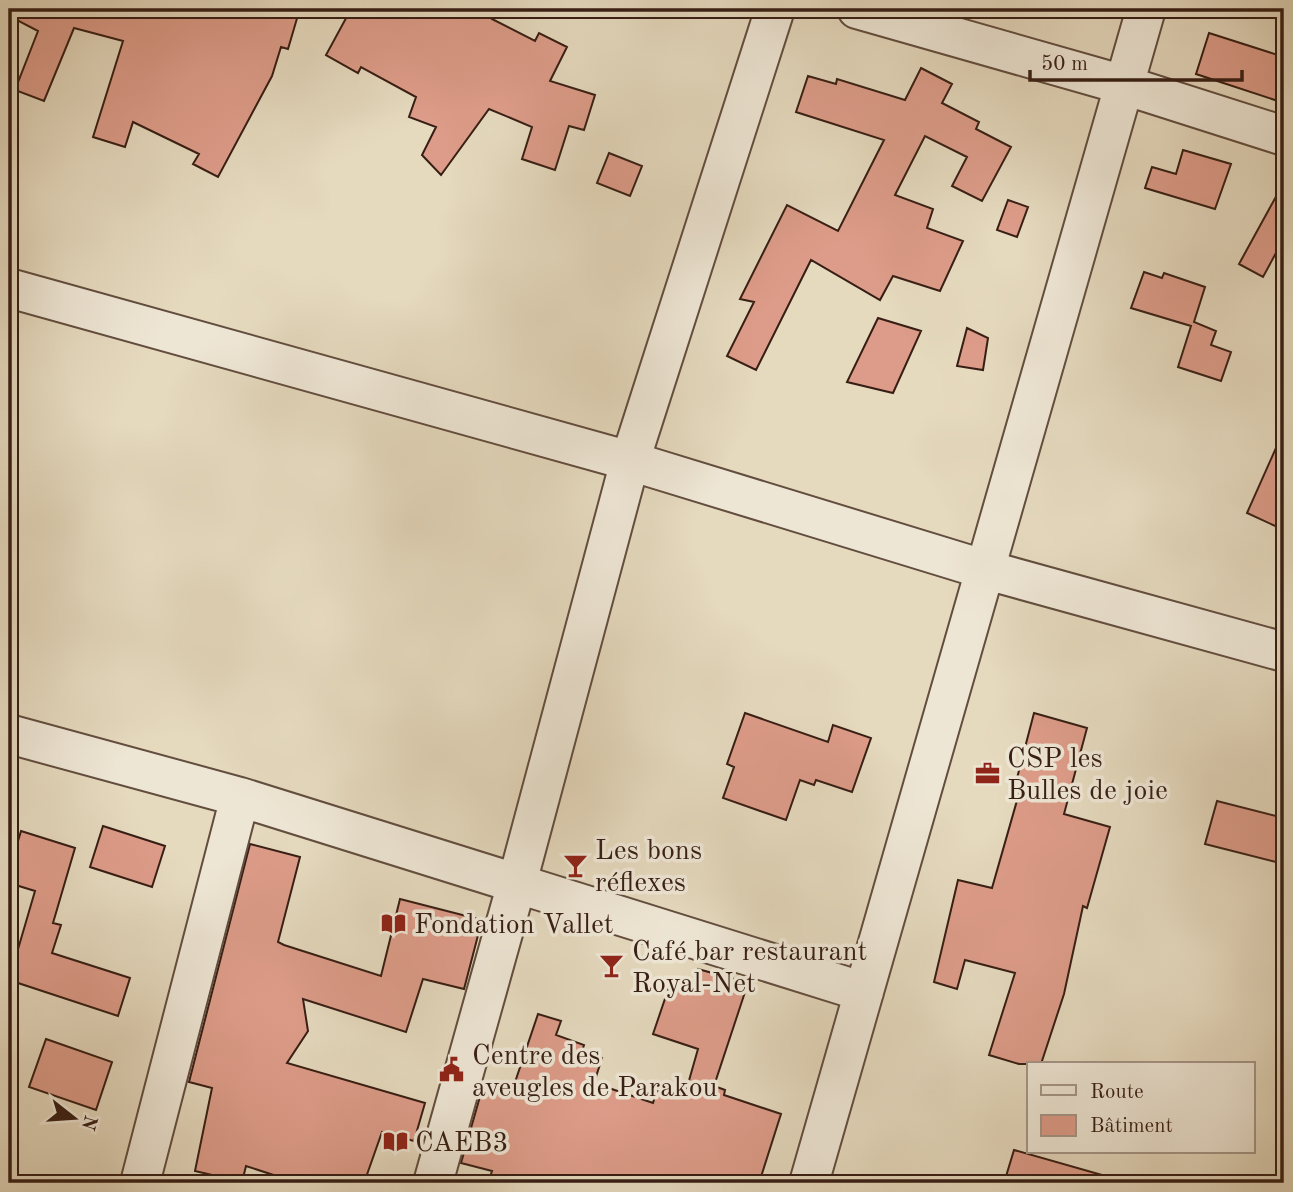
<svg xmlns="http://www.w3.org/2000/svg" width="1293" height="1192" font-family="'Old Standard TT',serif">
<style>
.building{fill:#dd9c89;stroke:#371e14;stroke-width:2}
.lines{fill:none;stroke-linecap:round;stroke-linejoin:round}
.minor-casing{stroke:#624d3e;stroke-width:42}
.minor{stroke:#eee6d5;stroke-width:38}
.labels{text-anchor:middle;stroke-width:7;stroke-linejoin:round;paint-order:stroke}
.poi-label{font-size:28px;fill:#371e14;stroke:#eee6d5;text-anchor:start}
</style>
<rect width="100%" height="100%" fill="#e5d9be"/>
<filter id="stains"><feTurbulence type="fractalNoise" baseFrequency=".00286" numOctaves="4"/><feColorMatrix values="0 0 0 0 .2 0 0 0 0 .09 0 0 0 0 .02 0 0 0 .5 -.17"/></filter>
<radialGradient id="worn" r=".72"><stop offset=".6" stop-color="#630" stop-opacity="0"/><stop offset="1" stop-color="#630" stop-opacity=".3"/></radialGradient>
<!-- building -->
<path class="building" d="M 9,9 L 278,9 L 298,15 L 288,49 L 281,47 L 272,76 L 218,177 L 193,164 L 199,154 L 133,122 L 125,147 L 93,137 L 123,41 L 74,28 L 44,101 L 15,90 L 38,31 L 9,16 Z
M 351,9 L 497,9 L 492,19 L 535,41 L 539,33 L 567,47 L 550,81 L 595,95 L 584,130 L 569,126 L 555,170 L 522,159 L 532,127 L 489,109 L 441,175 L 422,155 L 436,127 L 409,117 L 416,97 L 361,67 L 358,73 L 326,55 Z
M 1209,33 L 1284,57 L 1284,103 L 1196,74 Z
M 921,68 L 952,84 L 942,103 L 979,122 L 976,129 L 1011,147 L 982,201 L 952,186 L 967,157 L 925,136 L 895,195 L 933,209 L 927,228 L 963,241 L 940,291 L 893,276 L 880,300 L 811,260 L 756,370 L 727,356 L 754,302 L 740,299 L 787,205 L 838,231 L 884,140 L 796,112 L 808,76 L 836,84 L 837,79 L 905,100 Z
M 1183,150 L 1231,164 L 1215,209 L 1145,188 L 1152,167 L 1176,174 Z
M 609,153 L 642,166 L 630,196 L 597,183 Z
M 1284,182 L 1284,238 L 1263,277 L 1239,264 Z
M 1008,200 L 1028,207 L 1017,237 L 997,230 Z
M 1144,272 L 1162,278 L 1164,273 L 1205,287 L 1194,322 L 1216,331 L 1211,345 L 1231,352 L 1221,381 L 1178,367 L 1191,326 L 1131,308 Z
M 878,318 L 921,331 L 893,393 L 847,382 Z
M 967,328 L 988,338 L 983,370 L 957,366 Z
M 1284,430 L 1284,530 L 1247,513 Z
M 745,713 L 828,742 L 833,725 L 871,738 L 852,792 L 816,780 L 814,785 L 800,780 L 786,820 L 723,798 L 734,767 L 727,764 Z
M 1034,713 L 1087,728 L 1064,814 L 1110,827 L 1087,908 L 1083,906 L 1064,994 L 1041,1064 L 1019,1064 L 989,1055 L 1015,973 L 965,960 L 957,989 L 934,982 L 958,880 L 992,888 L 1022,783 L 1016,782 Z
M 1217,801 L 1284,818 L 1284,864 L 1205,844 Z
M 103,826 L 165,846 L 152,887 L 90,867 Z
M 21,831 L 75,848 L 53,923 L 61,925 L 52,953 L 130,978 L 118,1016 L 9,980 L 35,891 L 9,883 L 9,871 Z
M 250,844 L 300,857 L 278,942 L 284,945 L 381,976 L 400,899 L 482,920 L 464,989 L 423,979 L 406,1032 L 303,999 L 308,1031 L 287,1063 L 425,1103 L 414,1141 L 382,1132 L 364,1183 L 298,1183 L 246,1166 L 242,1182 L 195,1171 L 212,1088 L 189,1082 Z
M 698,969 L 748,983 L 714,1086 L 725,1090 L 724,1095 L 781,1114 L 759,1183 L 488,1183 L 492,1171 L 461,1163 L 483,1086 L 511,1094 L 538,1014 L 561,1021 L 556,1035 L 584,1045 L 582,1051 L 602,1058 L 594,1083 L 653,1103 L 657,1090 L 684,1098 L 698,1049 L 653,1034 L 669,987 L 691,994 Z
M 46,1039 L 112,1062 L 96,1110 L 29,1087 Z
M 1014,1150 L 1109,1177 L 1108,1183 L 1004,1183 Z"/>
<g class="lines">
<defs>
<path id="minor" d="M 857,9 L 1124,85 L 1284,136
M 9,288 L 630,461 L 983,569 L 1284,652
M 9,734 L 240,797 L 864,992
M 140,1183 L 240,797
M 433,1183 L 517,883 L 630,461 L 775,9
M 809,1183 L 1146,9"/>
</defs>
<!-- minor casing -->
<use href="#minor" class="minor-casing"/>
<!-- minor -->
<use href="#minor" class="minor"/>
</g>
<!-- icons -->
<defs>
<symbol id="office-bare" viewBox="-9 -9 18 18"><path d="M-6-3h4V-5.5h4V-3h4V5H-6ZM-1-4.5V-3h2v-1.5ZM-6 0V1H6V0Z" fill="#8f2418" stroke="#eee6d5" stroke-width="2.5" paint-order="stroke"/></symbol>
<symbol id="bar-bare" viewBox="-9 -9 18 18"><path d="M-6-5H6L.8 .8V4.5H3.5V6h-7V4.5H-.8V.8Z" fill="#8f2418" stroke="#eee6d5" stroke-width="2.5" paint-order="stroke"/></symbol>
<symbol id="library-bare" viewBox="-9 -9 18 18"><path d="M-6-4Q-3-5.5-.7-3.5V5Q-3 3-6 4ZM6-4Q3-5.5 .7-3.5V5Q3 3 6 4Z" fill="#8f2418" stroke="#eee6d5" stroke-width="2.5" paint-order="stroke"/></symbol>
<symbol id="civic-bare" viewBox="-9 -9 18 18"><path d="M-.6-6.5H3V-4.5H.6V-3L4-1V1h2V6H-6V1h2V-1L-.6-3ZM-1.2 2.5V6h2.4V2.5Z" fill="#8f2418" stroke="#eee6d5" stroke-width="2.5" paint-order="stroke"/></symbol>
</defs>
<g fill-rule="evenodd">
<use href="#office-bare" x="970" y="756" width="35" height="35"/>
<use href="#bar-bare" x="558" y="848" width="35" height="35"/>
<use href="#library-bare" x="376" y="906" width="35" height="35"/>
<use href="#bar-bare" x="594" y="948" width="35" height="35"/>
<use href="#civic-bare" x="434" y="1052" width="35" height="35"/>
<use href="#library-bare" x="378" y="1124" width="35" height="35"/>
</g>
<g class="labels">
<!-- poi labels -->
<g class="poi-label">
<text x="1007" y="767">CSP les<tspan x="1007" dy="32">Bulles de joie</tspan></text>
<text x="595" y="859">Les bons<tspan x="595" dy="32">réflexes</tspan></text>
<text x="414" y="933">Fondation Vallet</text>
<text x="632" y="960">Café bar restaurant<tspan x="632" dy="32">Royal-Net</tspan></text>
<text x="472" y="1064">Centre des<tspan x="472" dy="32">aveugles de Parakou</tspan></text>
<text x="415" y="1151">CAEB3</text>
</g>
</g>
<!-- margin -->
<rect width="1293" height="1192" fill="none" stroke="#e5d9be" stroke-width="35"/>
<rect x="10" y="10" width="1272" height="1171" fill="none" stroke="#371e14" stroke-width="3.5"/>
<rect x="18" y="18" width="1258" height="1157" fill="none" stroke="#371e14" stroke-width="2"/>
<!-- legend -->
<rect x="1027" y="1062" width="228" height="91" fill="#eee6d5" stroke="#a59688" stroke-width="2"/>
<rect x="1041" y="1085" width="35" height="10" fill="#eee6d5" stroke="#a59688" stroke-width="2"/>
<text x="1090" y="1098" font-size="21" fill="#371e14">Route</text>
<rect x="1041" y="1115" width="35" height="21" fill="#dd9c89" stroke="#a59688" stroke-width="2"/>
<text x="1090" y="1132" font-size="21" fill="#371e14">Bâtiment</text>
<!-- north arrow -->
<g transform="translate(74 1118) rotate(107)" stroke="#eee6d5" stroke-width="5" paint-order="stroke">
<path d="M0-5L12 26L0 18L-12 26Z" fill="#371e14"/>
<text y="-10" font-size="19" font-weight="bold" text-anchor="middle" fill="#371e14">N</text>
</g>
<!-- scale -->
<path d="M1030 70v10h212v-10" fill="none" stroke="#371e14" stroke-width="3.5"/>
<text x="1041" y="70" font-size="21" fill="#371e14" stroke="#eee6d5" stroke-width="5" paint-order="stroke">50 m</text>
<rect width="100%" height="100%" filter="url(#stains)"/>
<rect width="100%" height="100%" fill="url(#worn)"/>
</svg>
